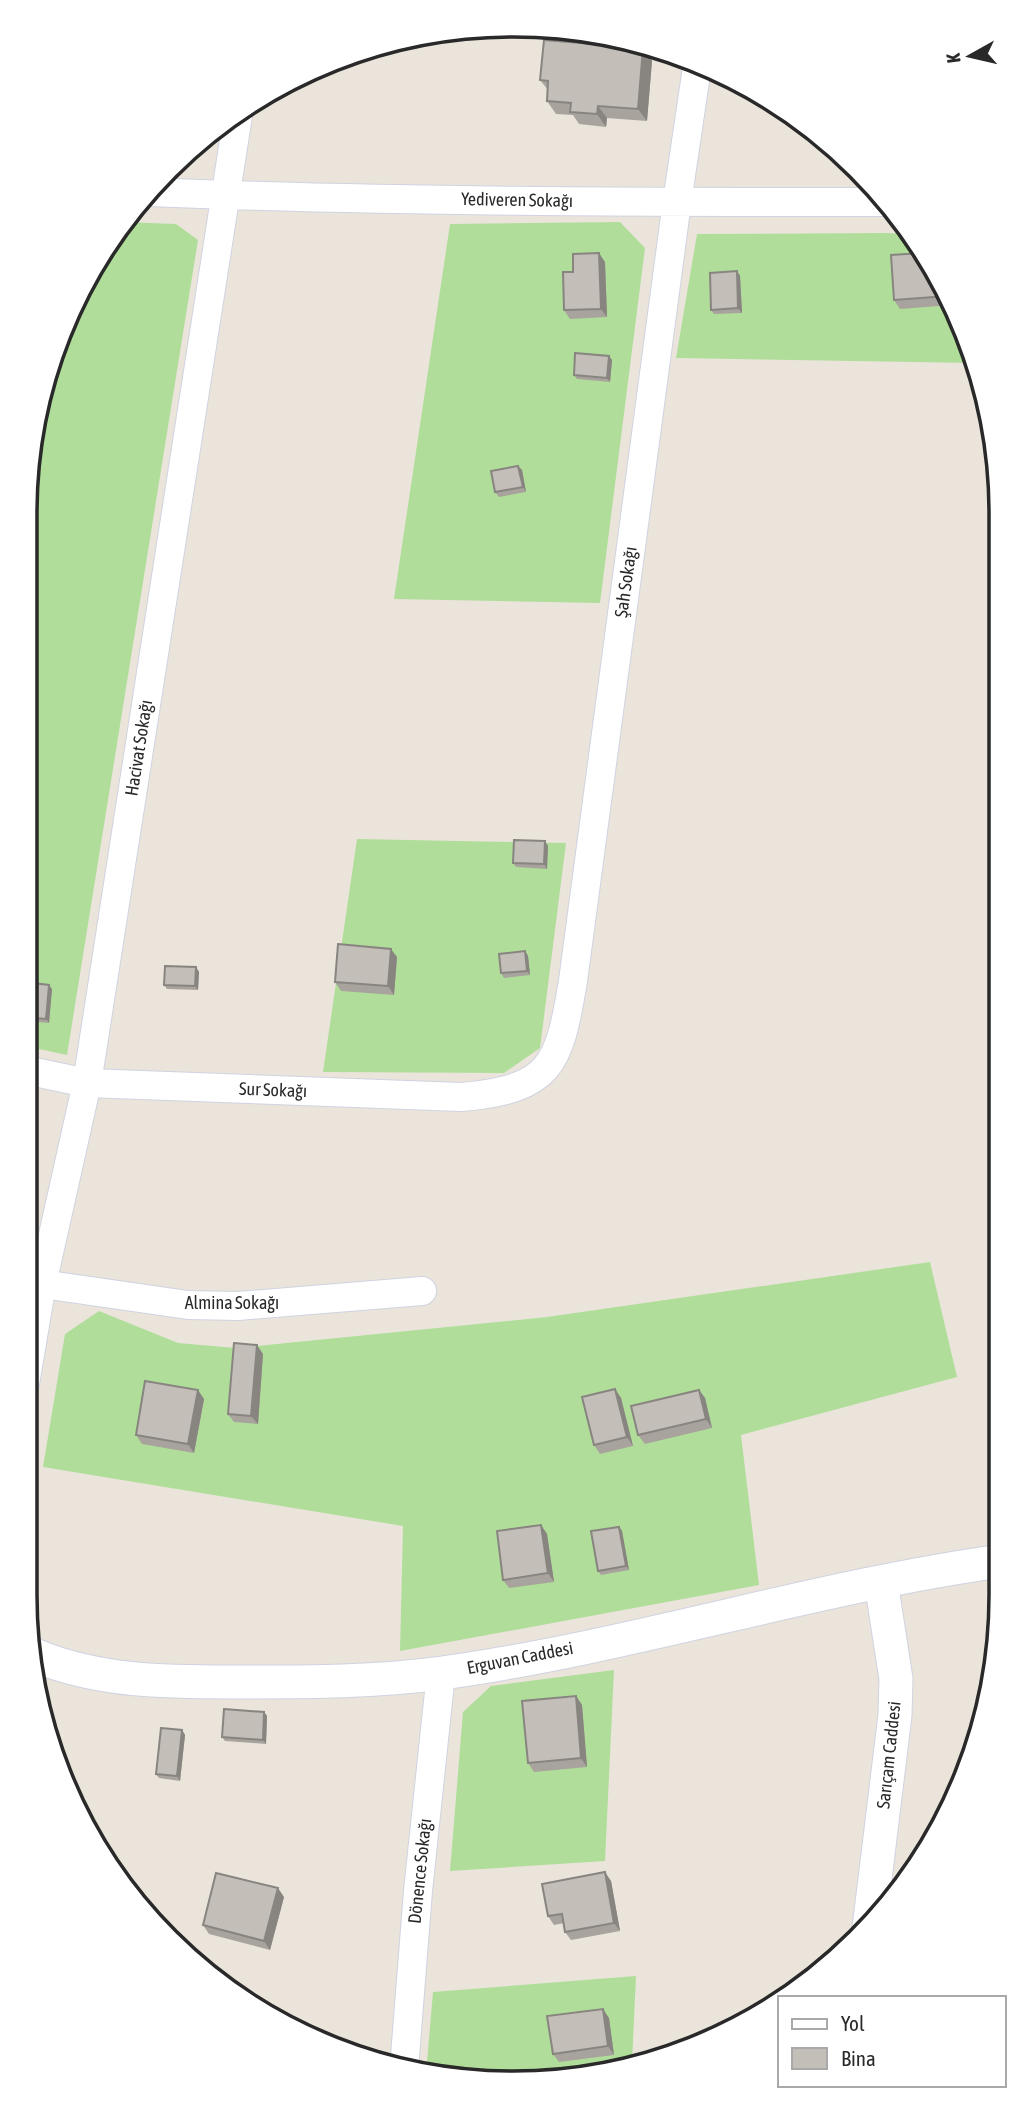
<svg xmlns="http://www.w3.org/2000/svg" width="1026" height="2108" font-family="'Asap Condensed',sans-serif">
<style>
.garden{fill:#b0de9a}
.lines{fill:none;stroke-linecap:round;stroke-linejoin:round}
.minor-casing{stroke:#d0d3e1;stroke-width:30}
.tertiary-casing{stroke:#d0d3e1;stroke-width:35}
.minor{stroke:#fff;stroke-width:28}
.tertiary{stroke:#fff;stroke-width:33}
.wall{fill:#a8a39d}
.shaded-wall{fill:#888580}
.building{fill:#c3beb7;stroke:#888580;stroke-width:2}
.labels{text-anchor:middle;stroke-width:5;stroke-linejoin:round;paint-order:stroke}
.street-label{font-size:18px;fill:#292929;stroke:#fff}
.rim{fill:none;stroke:#292929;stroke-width:3.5}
</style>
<rect width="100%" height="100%" fill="#eae4db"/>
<!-- garden -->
<path class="garden" d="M 123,222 L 176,224 L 198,240 L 67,1055 L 25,1046 L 25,513 L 34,417 L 62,326 L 107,241 Z
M 620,222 L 645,248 L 600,603 L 394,599 L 450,224 Z
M 887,233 L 911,234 L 964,326 L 974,363 L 676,358 L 697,234 Z
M 357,839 L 566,843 L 540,1048 L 504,1073 L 323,1072 Z
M 930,1262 L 957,1377 L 741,1435 L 759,1585 L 400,1651 L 403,1526 L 43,1467 L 65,1334 L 99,1311 L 178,1343 L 236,1348 L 547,1317 Z
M 614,1670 L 605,1861 L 450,1871 L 463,1712 L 491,1686 Z
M 636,1976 L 632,2063 L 577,2079 L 426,2074 L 433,1992 Z"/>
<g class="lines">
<defs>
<path id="minor" d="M 148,192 C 393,202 641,202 887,202
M 25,1070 L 87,1083 L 461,1097 C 552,1089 559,1065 573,981 L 677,202 L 698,61
M 42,1284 L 188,1305 L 238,1306 L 422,1291
M 25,1384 L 42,1284 L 87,1083 L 239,109
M 404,2069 L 418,1891 L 441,1673"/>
<path id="tertiary" d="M 34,1655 C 101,1683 171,1682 242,1682 C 309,1682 376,1682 442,1673 C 631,1647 813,1587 1001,1561
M 869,1928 L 895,1715 L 896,1679 L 881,1582"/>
</defs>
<!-- minor casing -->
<use href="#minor" class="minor-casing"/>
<!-- tertiary casing -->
<use href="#tertiary" class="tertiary-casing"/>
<!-- minor -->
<use href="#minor" class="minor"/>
<!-- tertiary -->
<use href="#tertiary" class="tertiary"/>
</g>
<!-- wall -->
<path class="wall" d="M 643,48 L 652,61 L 647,121 L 607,118 L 606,127 L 579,124 L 573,115 L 556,114 L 547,101 L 548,90 L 540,80 Z
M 922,253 L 952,305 L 900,309 L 894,300 Z
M 605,262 L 607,317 L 570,319 L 564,310 L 573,272 Z
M 737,271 L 740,276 L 742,313 L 714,314 L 711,310 Z
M 609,356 L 612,360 L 610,382 L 577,379 L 574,375 Z
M 518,466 L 522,470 L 526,492 L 499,497 L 495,492 Z
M 548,846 L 547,869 L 516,867 L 513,863 Z
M 525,951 L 528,956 L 530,975 L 504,978 L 501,973 Z
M 397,957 L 394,995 L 341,991 L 335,982 Z
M 196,967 L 199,972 L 198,990 L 167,989 L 164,985 Z
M 24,982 L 52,989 L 49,1023 L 24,1021 Z
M 263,1354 L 258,1424 L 234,1422 L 228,1414 Z
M 615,1389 L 621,1398 L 633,1446 L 600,1454 L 594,1445 Z
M 699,1390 L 705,1398 L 712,1428 L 645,1444 L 638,1435 Z
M 204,1399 L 194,1453 L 142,1444 L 136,1435 Z
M 541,1525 L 547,1534 L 554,1582 L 509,1588 L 503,1580 Z
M 619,1527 L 622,1531 L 629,1570 L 601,1575 L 598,1571 Z
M 576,1696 L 582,1705 L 587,1767 L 534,1772 L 528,1763 Z
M 264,1712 L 267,1716 L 266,1744 L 225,1741 L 222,1737 Z
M 182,1730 L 185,1735 L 180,1781 L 159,1778 L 156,1774 Z
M 611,1881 L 620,1931 L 571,1940 L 565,1932 L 564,1923 L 554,1925 L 548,1916 Z
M 284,1897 L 270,1950 L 209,1934 L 203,1925 Z
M 609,2018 L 614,2055 L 559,2062 L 553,2054 Z"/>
<!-- shaded-wall -->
<path class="shaded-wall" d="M 643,48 L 652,61 L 647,121 L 638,109 Z
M 598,106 L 607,118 L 606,127 L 597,114 Z
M 599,253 L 605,262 L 607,317 L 601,309 Z
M 737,271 L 740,276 L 742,313 L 738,308 Z
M 609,356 L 612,360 L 610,382 L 607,378 Z
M 518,466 L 522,470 L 526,492 L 523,487 Z
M 545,841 L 548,846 L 547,869 L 544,864 Z
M 391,949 L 397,957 L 394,995 L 388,986 Z
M 525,951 L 528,956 L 530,975 L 527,971 Z
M 196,967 L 199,972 L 198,990 L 195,986 Z
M 49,985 L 52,989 L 49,1023 L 46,1019 Z
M 257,1345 L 263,1354 L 258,1424 L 251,1416 Z
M 615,1389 L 621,1398 L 633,1446 L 627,1437 Z
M 198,1390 L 204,1399 L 194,1453 L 188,1444 Z
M 699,1390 L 705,1398 L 712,1428 L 706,1419 Z
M 541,1525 L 547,1534 L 554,1582 L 548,1573 Z
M 619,1527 L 622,1531 L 629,1570 L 626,1566 Z
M 576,1696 L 582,1705 L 587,1767 L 581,1758 Z
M 264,1712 L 267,1716 L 266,1744 L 263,1740 Z
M 182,1730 L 185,1735 L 180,1781 L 177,1776 Z
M 605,1872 L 611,1881 L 620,1931 L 614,1923 Z
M 278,1888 L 284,1897 L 270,1950 L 264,1941 Z
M 603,2009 L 609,2018 L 614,2055 L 608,2046 Z"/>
<!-- building -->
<path class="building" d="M 544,40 L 643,48 L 638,109 L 598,106 L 597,114 L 570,112 L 571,103 L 547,101 L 548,81 L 540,80 Z
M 599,253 L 601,309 L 564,310 L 563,272 L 573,272 L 573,254 Z
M 922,253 L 947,296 L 894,300 L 891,255 Z
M 737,271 L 738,308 L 711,310 L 710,273 Z
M 575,353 L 609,356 L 607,378 L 574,375 Z
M 518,466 L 523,487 L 495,492 L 491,471 Z
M 514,840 L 545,841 L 544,864 L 513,863 Z
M 338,944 L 391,949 L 388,986 L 335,982 Z
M 525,951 L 527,971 L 501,973 L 499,954 Z
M 165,966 L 196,967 L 195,986 L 164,985 Z
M 24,982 L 49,985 L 46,1019 L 24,1017 Z
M 234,1343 L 257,1345 L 251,1416 L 228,1414 Z
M 145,1381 L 198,1390 L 188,1444 L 136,1435 Z
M 615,1389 L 627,1437 L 594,1445 L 582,1397 Z
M 699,1390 L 706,1419 L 638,1435 L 631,1406 Z
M 541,1525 L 548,1573 L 503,1580 L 497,1531 Z
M 619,1527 L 626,1566 L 598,1571 L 591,1531 Z
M 576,1696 L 581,1758 L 528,1763 L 522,1701 Z
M 224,1709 L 264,1712 L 263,1740 L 222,1737 Z
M 161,1728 L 182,1730 L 177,1776 L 156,1774 Z
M 605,1872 L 614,1923 L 565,1932 L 562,1914 L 548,1916 L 542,1884 Z
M 216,1873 L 278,1888 L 264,1941 L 203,1925 Z
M 603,2009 L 608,2046 L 553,2054 L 547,2016 Z"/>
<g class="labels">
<!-- street labels -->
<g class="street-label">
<text transform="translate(517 200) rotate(1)" y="6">Yediveren Sokağı</text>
<text transform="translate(626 582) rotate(-82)" y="6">Şah Sokağı</text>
<text transform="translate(139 748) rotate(-81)" y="6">Hacivat Sokağı</text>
<text transform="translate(273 1090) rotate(2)" y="6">Sur Sokağı</text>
<text x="232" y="1309">Almina Sokağı</text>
<text transform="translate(520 1658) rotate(-11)" y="6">Erguvan Caddesi</text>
<text transform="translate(889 1755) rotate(-84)" y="6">Sarıçam Caddesi</text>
<text transform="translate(420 1871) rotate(-84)" y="6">Dönence Sokağı</text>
</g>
</g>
<!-- crop -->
<path d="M0 0H1026V2108H0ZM513 37H513A476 476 0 0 1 989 513V1595A476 476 0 0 1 513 2071H513A476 476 0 0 1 37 1595V513A476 476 0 0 1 513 37Z" fill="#fff" fill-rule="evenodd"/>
<path class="rim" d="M513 37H513A476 476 0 0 1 989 513V1595A476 476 0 0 1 513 2071H513A476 476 0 0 1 37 1595V513A476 476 0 0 1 513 37Z"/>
<!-- legend -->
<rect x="778" y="1996" width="228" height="91" fill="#ffffff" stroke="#a9a9a9" stroke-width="2"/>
<rect x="792" y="2019" width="35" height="10" fill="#ffffff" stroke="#a9a9a9" stroke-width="2"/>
<text x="841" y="2031" font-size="21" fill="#292929">Yol</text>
<rect x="792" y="2048" width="35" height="21" fill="#c3beb7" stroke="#a9a9a9" stroke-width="2"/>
<text x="841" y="2066" font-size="21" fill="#292929">Bina</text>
<!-- north arrow -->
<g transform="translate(970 56) rotate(262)" stroke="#ffffff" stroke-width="5" paint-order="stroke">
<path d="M0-5L12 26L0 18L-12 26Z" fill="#292929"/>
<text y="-10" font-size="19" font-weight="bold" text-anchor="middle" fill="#292929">K</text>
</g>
</svg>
